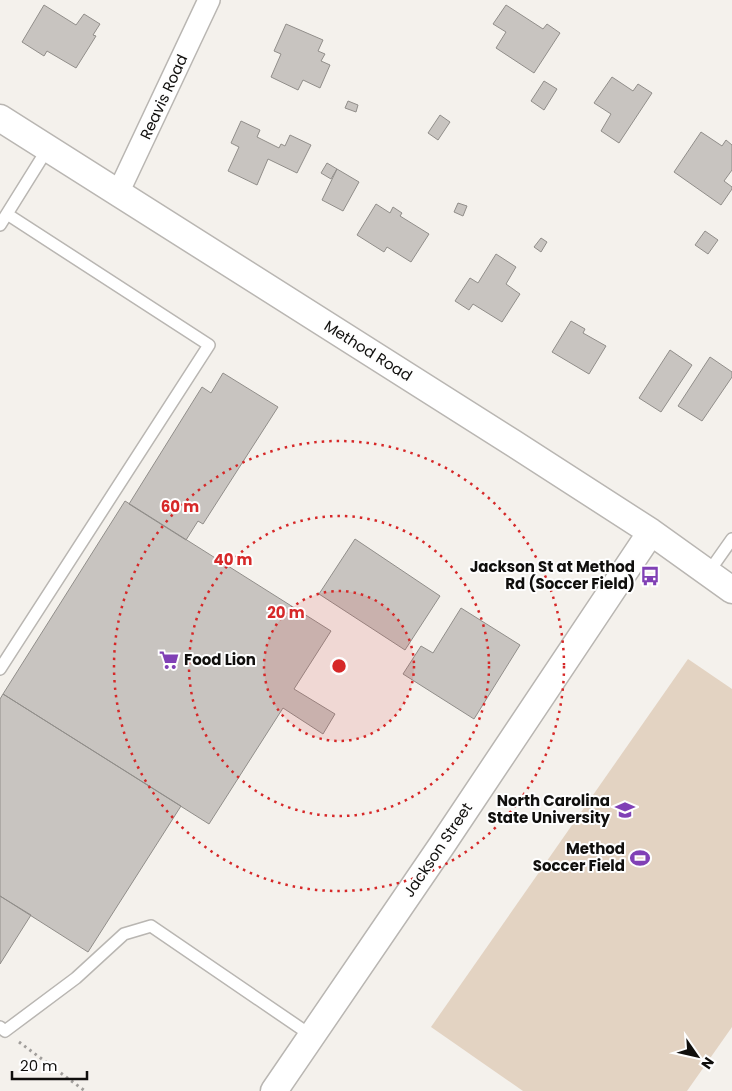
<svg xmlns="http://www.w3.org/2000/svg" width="732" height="1091" font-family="Poppins,sans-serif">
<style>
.green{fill:#e3d3c2}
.building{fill:#c8c4c0;stroke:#918e8a}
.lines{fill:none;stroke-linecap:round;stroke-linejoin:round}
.service-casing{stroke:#b9b6b2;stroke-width:14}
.minor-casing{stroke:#b9b6b2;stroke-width:24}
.tertiary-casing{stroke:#b9b6b2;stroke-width:29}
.path{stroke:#a19e9b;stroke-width:3;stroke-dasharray:2.5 4;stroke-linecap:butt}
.service{stroke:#fff;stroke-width:11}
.minor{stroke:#fff;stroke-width:21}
.tertiary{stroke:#fff;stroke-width:26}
.ring{fill:none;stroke:#d62828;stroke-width:2.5;stroke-dasharray:2.5 5}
.labels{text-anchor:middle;stroke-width:4;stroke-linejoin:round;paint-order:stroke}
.street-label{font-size:15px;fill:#100f0d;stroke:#fefefe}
.poi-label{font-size:15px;font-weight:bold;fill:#100f0d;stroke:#fefefe;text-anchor:end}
.centre{fill:#d62828;stroke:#fefefe;stroke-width:2.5}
.ring-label{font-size:15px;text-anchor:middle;font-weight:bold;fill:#d62828;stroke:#fefefe;stroke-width:4;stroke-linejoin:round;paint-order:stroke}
</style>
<rect width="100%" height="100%" fill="#f4f1ec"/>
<!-- green -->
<path class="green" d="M 688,659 L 732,689 L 732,1027 L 687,1091 L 523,1091 L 431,1027 Z"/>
<!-- building -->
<path class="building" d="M 44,5 L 76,25 L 84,14 L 100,24 L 93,35 L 96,36 L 76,68 L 47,51 L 44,56 L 22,42 Z
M 506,5 L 543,29 L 547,24 L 560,33 L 534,73 L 496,48 L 506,32 L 493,24 Z
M 286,24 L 323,40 L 318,51 L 325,54 L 321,61 L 330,65 L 320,88 L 303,80 L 298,90 L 271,77 L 281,54 L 274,51 Z
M 612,77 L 633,91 L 638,84 L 652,93 L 619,143 L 601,131 L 611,114 L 594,103 Z
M 544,81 L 557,89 L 544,110 L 531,101 Z
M 348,101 L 358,105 L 356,112 L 345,108 Z
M 440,115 L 450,122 L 438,140 L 428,133 Z
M 241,121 L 260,130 L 257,137 L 279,148 L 281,144 L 285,146 L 290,135 L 311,145 L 297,173 L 268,159 L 257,185 L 228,171 L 239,147 L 231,143 Z
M 701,132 L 722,146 L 726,140 L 732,145 L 732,170 L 724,181 L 732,187 L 732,189 L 721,205 L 674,172 Z
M 327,163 L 337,169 L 331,179 L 321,173 Z
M 337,169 L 359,182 L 343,211 L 322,200 Z
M 458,203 L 467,206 L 463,216 L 454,212 Z
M 376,204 L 390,213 L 393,207 L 402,213 L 400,216 L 429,234 L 411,262 L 387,247 L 384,252 L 357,235 Z
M 705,231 L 718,240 L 708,254 L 695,245 Z
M 541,238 L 547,242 L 541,252 L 534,247 Z
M 496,254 L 516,267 L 506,284 L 520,294 L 502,322 L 473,304 L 469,310 L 455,301 L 470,278 L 478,283 Z
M 571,321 L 585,329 L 583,333 L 606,346 L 589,374 L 552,352 Z
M 670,350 L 692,365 L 661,412 L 639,398 Z
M 710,357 L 732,372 L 732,377 L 702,421 L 678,406 Z
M 223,373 L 278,407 L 203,524 L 198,521 L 186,540 L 129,504 L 202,387 L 211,393 Z
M 125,501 L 331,631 L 294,689 L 335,714 L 323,734 L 283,708 L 209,824 L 3,694 Z
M 355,539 L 440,596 L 405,650 L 319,594 Z
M 461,608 L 520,645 L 474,719 L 403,674 L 421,646 L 433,653 Z
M 3,694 L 181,806 L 88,952 L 0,896 L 0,699 Z
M 0,896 L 31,915 L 0,964 Z"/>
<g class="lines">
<defs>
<path id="service" d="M 0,225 L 48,148
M 708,573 L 732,539
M 0,669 L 209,345 L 7,214
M 0,1027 L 5,1031 L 76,978 L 124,934 L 151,926 L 312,1036"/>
<path id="minor" d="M 118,193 L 209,0"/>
<path id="tertiary" d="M 0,118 L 513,443 L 651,532 L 732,590
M 274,1091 L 442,845 L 651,532"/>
</defs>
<!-- service casing -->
<use href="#service" class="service-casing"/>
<!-- minor casing -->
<use href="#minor" class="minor-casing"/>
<!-- tertiary casing -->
<use href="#tertiary" class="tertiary-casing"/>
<!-- path -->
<path class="path" d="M 19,1042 L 85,1091"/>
<!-- service -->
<use href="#service" class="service"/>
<!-- minor -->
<use href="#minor" class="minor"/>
<!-- tertiary -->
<use href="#tertiary" class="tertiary"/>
</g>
<!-- distance rings -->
<circle cx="339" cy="666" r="75" fill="#d62828" fill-opacity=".12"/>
<g class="ring">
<circle cx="339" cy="666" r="75"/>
<circle cx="339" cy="666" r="150"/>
<circle cx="339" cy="666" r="225"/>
</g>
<!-- icons -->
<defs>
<symbol id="bus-bare" viewBox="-9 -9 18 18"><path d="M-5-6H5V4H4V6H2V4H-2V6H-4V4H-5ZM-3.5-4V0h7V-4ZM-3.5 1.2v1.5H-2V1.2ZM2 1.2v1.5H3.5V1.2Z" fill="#8040b5" stroke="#fefefe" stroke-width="2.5" paint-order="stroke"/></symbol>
<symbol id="supermarket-bare" viewBox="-9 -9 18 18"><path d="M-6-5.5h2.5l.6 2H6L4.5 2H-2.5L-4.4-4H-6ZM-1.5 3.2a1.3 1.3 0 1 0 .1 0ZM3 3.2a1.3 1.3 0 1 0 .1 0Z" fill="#8040b5" stroke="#fefefe" stroke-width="2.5" paint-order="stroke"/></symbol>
<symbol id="university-bare" viewBox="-9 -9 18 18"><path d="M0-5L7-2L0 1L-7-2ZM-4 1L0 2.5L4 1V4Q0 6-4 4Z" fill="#8040b5" stroke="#fefefe" stroke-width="2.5" paint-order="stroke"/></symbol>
<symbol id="stadium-bare" viewBox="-9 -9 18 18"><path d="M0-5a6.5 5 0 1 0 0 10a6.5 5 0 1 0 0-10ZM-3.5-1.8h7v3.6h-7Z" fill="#8040b5" stroke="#fefefe" stroke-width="2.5" paint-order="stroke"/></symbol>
</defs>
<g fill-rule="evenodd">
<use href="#bus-bare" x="636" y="562" width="28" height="28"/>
<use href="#supermarket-bare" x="155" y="646" width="28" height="28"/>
<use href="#university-bare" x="611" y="796" width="28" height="28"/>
<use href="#stadium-bare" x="626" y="844" width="28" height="28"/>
</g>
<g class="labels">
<!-- street labels -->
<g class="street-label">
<text transform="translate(164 97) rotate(-65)" y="5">Reavis Road</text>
<text transform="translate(368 351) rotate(32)" y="5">Method Road</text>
<text transform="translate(438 850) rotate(-56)" y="5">Jackson Street</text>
</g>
<!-- poi labels -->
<g class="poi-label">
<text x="635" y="572">Jackson St at Method<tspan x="635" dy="17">Rd (Soccer Field)</tspan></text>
<text x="184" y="665" text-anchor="start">Food Lion</text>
<text x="610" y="806">North Carolina<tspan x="610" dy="17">State University</tspan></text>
<text x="625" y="854">Method<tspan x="625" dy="17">Soccer Field</tspan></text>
</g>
</g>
<circle cx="339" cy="666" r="8" class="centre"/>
<g class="ring-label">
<text x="180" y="512">60 m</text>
<text x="233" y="565">40 m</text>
<text x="286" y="618">20 m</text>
</g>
<!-- north arrow -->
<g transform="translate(697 1056) rotate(124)" stroke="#fefefe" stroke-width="4" paint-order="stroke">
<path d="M0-4L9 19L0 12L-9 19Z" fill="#100f0d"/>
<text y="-8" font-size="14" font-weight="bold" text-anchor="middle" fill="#100f0d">N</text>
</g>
<!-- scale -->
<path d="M12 1071v8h75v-8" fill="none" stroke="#100f0d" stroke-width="2.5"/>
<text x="20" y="1071" font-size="15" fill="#100f0d" stroke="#fefefe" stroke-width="4" paint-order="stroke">20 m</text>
</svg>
